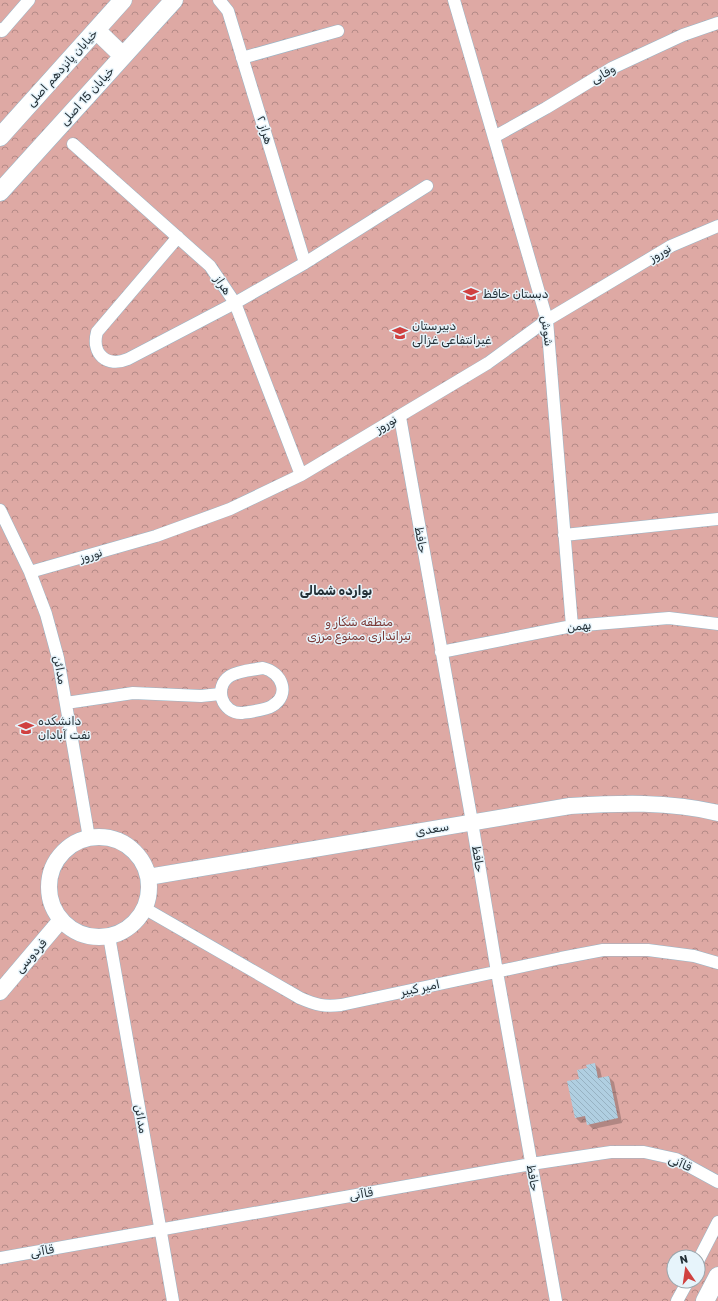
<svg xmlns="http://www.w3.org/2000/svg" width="718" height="1301" font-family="Rubik,Cairo,sans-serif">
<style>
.park{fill:url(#park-crowns);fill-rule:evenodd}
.shadow{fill:#0003}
.building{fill:url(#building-back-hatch)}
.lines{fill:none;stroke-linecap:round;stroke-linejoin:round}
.minor-casing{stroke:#97b5c7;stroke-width:13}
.tertiary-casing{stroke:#97b5c7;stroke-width:17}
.secondary-casing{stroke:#97b5c7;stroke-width:19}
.minor{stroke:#fff;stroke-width:12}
.tertiary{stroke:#fff;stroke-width:16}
.secondary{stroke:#fff;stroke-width:18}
.labels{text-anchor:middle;stroke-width:3;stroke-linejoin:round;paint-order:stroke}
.street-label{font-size:12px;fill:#243138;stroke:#e7f4fb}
.poi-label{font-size:12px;fill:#243138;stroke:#e7f4fb;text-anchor:start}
.park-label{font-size:12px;fill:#7a3835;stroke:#e7f4fb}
.neighbourhood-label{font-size:13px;font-weight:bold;fill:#243138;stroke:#e7f4fb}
</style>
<defs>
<pattern id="park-crowns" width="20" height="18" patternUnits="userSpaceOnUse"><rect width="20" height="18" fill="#dea9a4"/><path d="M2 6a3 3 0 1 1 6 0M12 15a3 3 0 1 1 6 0" fill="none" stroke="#b48a87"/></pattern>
<pattern id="building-back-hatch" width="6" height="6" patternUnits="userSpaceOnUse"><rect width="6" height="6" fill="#b0cfe1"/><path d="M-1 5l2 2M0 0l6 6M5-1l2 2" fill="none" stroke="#97b2c2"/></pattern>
</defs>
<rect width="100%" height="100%" fill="#caeafc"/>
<!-- park -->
<path class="park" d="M 0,0 L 718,0 L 718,1301 L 0,1301 ZM 674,1257 L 698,1257 L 698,1281 L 674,1281 Z"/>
<!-- shadow -->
<path class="shadow" d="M 595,1064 L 600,1069 L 602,1078 L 609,1077 L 614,1082 L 622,1123 L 593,1129 L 588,1124 L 587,1122 L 581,1123 L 576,1118 L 580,1079 L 588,1069 Z"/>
<!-- building -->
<path class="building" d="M 595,1063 L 598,1078 L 609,1076 L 618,1118 L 587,1125 L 585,1116 L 575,1118 L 567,1081 L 579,1079 L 577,1070 L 587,1068 L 586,1065 Z"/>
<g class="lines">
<defs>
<path id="minor" d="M 219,0 L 228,11 L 305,263
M 454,0 L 547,320 L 572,626
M 0,29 L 2,31 L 29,0
M 242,58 L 338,31
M 494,137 L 546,108 L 612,68 L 683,35 L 718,23
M 73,144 L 210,266 L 235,303 L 301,475
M 178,237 L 97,332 C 91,354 107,368 128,359 L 235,303 L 305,263 L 427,186
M 400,417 L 472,822 L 497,972 L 556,1301
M 0,510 L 30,572 L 46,614 L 58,658 L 89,838
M 564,535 L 718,519
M 30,572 L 156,536 L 230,509 L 301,475 L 488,363 L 547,320 L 671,246 L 718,226
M 441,652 L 572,626 L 669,618 L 718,624
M 263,668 C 282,672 291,695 272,706 C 266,710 249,712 242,713 C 222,714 213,687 230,676 C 238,671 252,670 263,668 Z
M 66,703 L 133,693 L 201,696 L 220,694
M 144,908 L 300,998 C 316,1005 324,1007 341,1005 L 561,958 L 603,950 L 648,950 L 694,956 L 718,963
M 109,936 L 173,1301
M 0,1258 L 531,1164 L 611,1152 L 644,1152 L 676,1159 L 718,1182
M 698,1261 L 718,1222
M 677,1301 L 688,1281"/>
<path id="tertiary" d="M49 887a50 50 0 1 1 100 0a50 50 0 1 1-100 0Z
M 148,877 L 570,806 C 619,803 669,801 718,813
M 0,992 L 61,920"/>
<path id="secondary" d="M 96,30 L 123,56
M 0,137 L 123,0
M 0,192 L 174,0
M 705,1301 L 718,1276"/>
</defs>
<!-- minor casing -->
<use href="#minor" class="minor-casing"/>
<!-- tertiary casing -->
<use href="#tertiary" class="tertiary-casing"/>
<!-- secondary casing -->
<use href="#secondary" class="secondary-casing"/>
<!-- minor -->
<use href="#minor" class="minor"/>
<!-- tertiary -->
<use href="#tertiary" class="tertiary"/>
<!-- secondary -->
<use href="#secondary" class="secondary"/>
</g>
<!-- icons -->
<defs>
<symbol id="school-bare" viewBox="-9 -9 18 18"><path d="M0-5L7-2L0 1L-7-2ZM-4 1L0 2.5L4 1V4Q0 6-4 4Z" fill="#d04140" stroke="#e7f4fb" stroke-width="2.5" paint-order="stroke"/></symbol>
<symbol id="university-bare" viewBox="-9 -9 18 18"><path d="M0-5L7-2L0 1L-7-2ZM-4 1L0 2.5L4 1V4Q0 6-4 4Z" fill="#d04140" stroke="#e7f4fb" stroke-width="2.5" paint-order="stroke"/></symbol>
</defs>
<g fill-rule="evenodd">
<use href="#school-bare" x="460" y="283" width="22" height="22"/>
<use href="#school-bare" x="389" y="322" width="22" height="22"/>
<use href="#university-bare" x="15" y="717" width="22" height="22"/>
</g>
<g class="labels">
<!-- street labels -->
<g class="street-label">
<text transform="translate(62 68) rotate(-48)" y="4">خیابان پانزدهم اصلی</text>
<text transform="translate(603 74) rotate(-30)" y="4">وفایی</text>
<text transform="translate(87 96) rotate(-48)" y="4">خیابان 15 اصلی</text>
<text transform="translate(265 130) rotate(73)" y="4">هراز ۲</text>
<text transform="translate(660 253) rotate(-30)" y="4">نوروز</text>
<text transform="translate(223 285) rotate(56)" y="4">هراز</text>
<text transform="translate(547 331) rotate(83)" y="4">شوش</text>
<text transform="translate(386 424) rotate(-31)" y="4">نوروز</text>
<text transform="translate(421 540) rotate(80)" y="4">حافظ</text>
<text transform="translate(91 555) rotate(-16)" y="4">نوروز</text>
<text transform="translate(579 626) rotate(-7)" y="4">بهمن</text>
<text transform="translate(60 670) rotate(79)" y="4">مدائن</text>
<text transform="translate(432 829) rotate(-10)" y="4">سعدی</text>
<text transform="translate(478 859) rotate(81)" y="4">حافظ</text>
<text transform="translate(31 956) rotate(-49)" y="4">فردوسی</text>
<text transform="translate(420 988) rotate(-12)" y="4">امیر کبیر</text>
<text transform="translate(141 1119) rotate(80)" y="4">مدائن</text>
<text transform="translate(680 1163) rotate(23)" y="4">قاآنی</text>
<text transform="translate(533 1178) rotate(80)" y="4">حافظ</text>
<text transform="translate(361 1194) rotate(-10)" y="4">قاآنی</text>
<text transform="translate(42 1251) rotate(-10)" y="4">قاآنی</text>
</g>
<!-- poi labels -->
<g class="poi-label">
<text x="483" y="298">دبستان حافظ</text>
<text x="412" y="330">دبیرستان<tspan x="412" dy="14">غیرانتفاعی غزالی</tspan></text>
<text x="38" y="725">دانشکده<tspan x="38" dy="14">نفت آبادان</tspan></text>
</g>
<!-- park labels -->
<g class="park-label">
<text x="359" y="626">منطقه شکار و<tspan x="359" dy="14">تیراندازی ممنوع مرزی</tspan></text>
</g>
<!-- neighbourhood labels -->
<g class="neighbourhood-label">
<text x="336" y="595">بوارده شمالی</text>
</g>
</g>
<!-- north arrow -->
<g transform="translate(686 1269) rotate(347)"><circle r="19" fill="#e7f4fb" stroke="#99a6ad"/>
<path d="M0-3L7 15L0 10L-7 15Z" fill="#d04140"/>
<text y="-6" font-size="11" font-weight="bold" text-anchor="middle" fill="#243138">N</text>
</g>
</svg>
